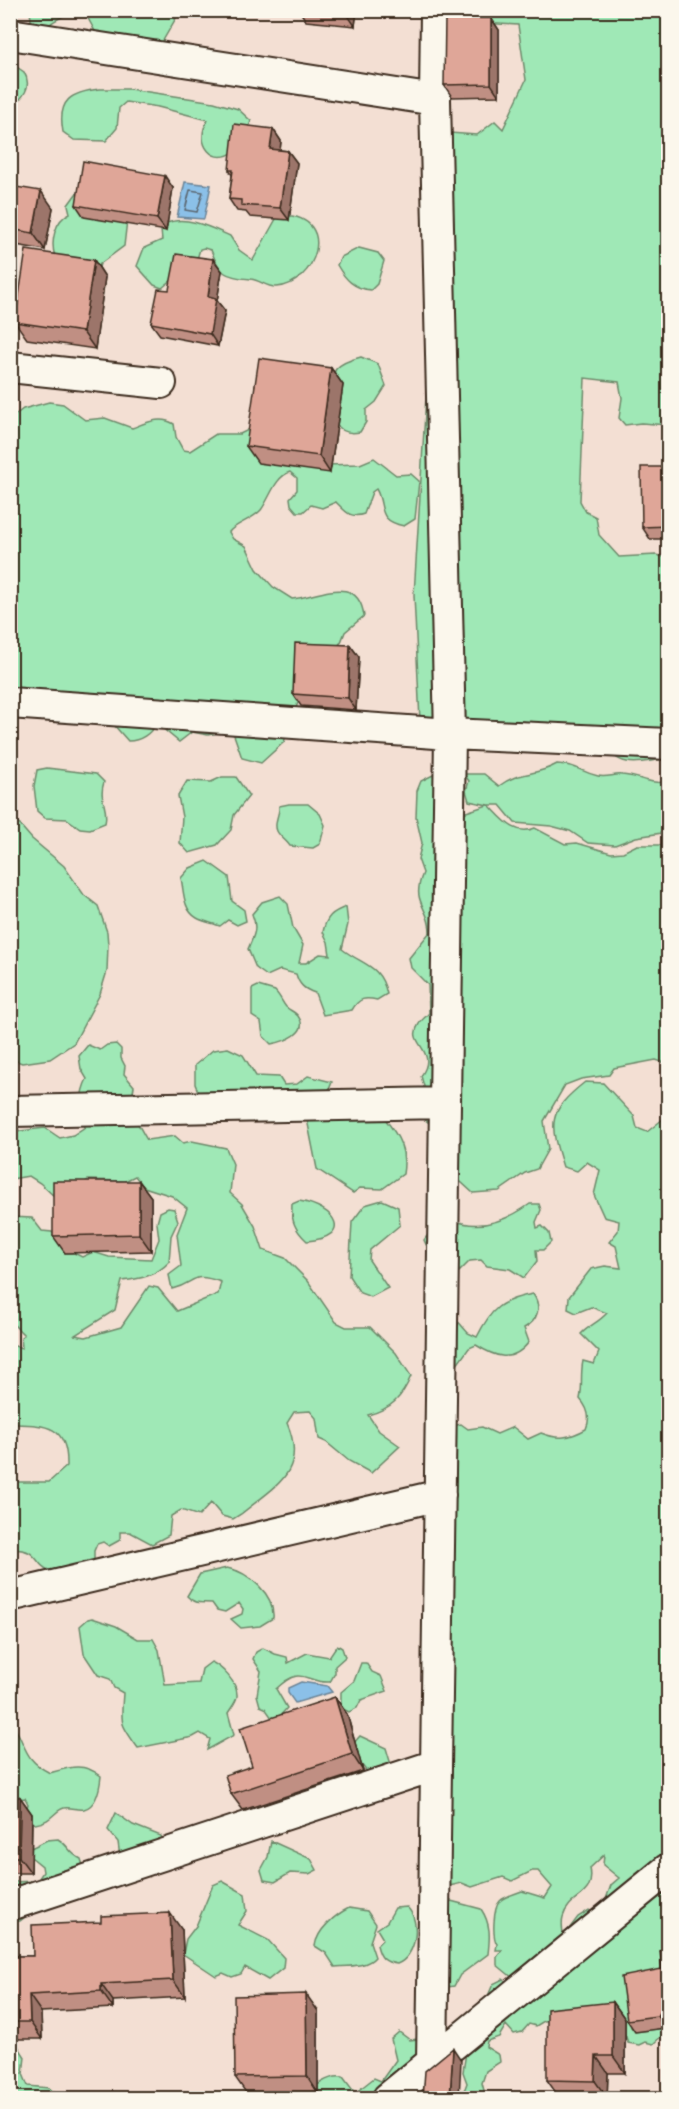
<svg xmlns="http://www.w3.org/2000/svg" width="679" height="2109" font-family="'Architects Daughter',sans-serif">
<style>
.green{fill:#9fe8b6;stroke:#6d896a;stroke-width:1.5;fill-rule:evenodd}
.water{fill:#8bc0e8;stroke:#6b8497;stroke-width:1.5}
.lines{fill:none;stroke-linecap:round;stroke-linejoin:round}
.shore{stroke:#5b666f;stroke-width:1.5}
.minor-casing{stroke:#3b2a1e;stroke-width:34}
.minor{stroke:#fbf7ec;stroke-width:30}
.wall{fill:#c08f83;stroke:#3b2a1e;stroke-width:1.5}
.shaded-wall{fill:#9c746a;stroke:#3b2a1e;stroke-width:1.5}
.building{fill:#dfa698;stroke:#3b2a1e;stroke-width:1.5}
</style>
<rect width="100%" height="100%" fill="#f3dfd3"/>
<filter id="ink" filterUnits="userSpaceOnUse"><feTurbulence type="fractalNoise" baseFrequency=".0167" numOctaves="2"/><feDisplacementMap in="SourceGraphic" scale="12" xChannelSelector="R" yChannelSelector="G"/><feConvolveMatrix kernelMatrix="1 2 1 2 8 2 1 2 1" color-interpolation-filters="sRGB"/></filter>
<g filter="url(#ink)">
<!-- green -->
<path class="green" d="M 175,10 L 176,18 L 161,44 L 96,33 L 84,11 C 71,11 55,19 45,28 L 37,27 L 31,20 L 30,11 Z
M 428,11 L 668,11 L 668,425 L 641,423 L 625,425 L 619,418 L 622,398 L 619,382 L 585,378 L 580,501 L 586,512 L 596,517 L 599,535 L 619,557 L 656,555 L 668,558 L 668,751 L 662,759 C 629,765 623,766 597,744 L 420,721 L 414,595 L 435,247 L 450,133 L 477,135 L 495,121 L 503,129 L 526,80 L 518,25 L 441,21 Z
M 11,63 L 24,72 C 33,87 23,98 11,107 Z
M 100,89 L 129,89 L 214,102 L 238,109 L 251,121 C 248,130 243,144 236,150 C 214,169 193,143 208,120 L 158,107 L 126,102 L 119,108 L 117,128 L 106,141 L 74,140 L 63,132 C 57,100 71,92 100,89 Z
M 82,192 L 127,220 L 124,246 L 100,264 L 98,270 L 55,257 C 50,241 55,220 70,213 L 68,205 L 76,194 Z
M 284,215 C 340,218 315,285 277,287 C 267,288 260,280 251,279 C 225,277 220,274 211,250 L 204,248 L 200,249 L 197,259 L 162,288 L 154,285 L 137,266 L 144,248 L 162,240 L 161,230 L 165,224 C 185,214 212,228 230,236 L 239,250 L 253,260 L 276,219 Z
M 359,248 L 378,253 L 384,261 L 377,284 L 371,290 C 354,289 345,279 337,265 L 341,257 Z
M 361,357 L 378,364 L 386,386 L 376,402 L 366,410 L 366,422 L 360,432 C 335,437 332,417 332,396 C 332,387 330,377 336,369 C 341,363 353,359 361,357 Z
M 49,402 L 63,404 L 85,420 L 105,418 L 132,428 C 146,423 160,415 174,424 L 176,437 L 183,450 L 190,451 L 216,434 L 240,434 L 252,428 L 326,465 L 360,464 L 374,458 L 396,475 L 411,474 L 419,481 L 415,519 L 404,526 C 375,520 386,506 376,489 L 372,492 L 364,514 C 350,519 345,511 336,502 L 322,508 L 311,505 L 303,512 L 297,512 L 291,505 L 290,498 L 297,490 L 297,478 L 290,472 C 275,477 270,498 261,510 C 252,520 235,524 229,532 L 233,539 L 246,546 L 257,569 L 273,587 L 292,599 C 318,597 358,572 364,616 L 345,632 L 341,642 L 302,691 L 284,742 L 261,763 L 242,758 L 234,735 L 227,731 L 208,735 L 192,732 L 179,742 L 156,723 C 151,734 140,741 128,741 L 113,724 L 11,708 L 10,419 L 23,409 Z
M 557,764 C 578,765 580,772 598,776 C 607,778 614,774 622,775 C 640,776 652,786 668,781 L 668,832 L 636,837 L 615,845 L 588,843 L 570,831 L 551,826 L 515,823 L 500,805 L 489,805 C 502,818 515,837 535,828 L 565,844 L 577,843 L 611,853 L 623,852 L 637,845 L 663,845 L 668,839 L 668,1064 L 656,1060 L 614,1068 L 609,1075 L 581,1079 L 565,1085 L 544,1121 L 548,1149 L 537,1169 L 525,1173 L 499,1191 L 473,1193 L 449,1171 L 434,1127 L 419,1115 L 425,1090 L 421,1076 C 440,1050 405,1044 419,1024 C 421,1020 426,1017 429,1013 L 428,985 L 411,968 L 409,958 L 430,932 C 430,906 410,904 423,873 L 418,859 L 422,843 L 416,817 L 417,791 L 421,781 L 435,774 L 463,813 L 488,805 L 469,801 L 466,791 L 469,781 L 464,774 L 484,774 L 499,786 C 520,770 534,777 557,764 Z
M 47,768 L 96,774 L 104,782 C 98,800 109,807 105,823 L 90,829 L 80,828 L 67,819 L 45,818 L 37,811 L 34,786 L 37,770 Z
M 222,777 L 236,777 L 249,796 L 234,815 L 231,830 L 217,845 L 189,853 L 180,843 L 182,817 L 178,796 L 187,781 L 211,782 Z
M 289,804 L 308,804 L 320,814 L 325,825 L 320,844 L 313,848 L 290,846 C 287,841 279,836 277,831 C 273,822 280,815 279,806 Z
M 11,823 L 19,824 L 32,839 L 64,866 L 84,895 L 98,906 L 107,932 L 108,945 L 107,971 L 100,994 L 74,1043 L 50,1059 L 22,1063 L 11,1059 Z
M 207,861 L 229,877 L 232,901 L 244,910 L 246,921 L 237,925 L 228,920 L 220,926 C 213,923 204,922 197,918 C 183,910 184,892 181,878 L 190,868 Z
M 280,896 L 288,904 L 293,928 L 303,945 L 299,963 L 306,963 L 320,954 L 330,955 L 328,942 L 323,932 C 326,917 332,912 346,907 L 348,924 L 342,949 C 364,966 380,964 387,994 L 377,1000 C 365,997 359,998 352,1010 L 323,1015 L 315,993 C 304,989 299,985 296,974 L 280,970 L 267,976 L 256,968 L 248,949 C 254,936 258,928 252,914 L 262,902 Z
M 258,986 L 275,991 C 280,996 282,1002 286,1007 C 289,1010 295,1012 298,1016 C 311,1033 283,1042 271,1044 L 263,1036 L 261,1022 L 252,1016 L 252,989 Z
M 116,1044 L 121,1049 L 121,1058 L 125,1066 L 124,1074 L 134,1086 C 129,1112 134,1117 147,1140 L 175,1136 L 183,1143 L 192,1141 L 226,1148 L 233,1164 L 230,1193 L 242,1204 L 255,1226 L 263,1250 L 285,1258 L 308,1281 L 336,1322 L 346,1327 L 370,1327 L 396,1353 L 411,1376 C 402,1398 391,1409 368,1415 L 379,1431 L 400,1446 L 371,1473 L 349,1461 L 326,1442 L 319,1439 L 316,1418 L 310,1411 L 294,1412 L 287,1423 C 308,1472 275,1486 241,1514 L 233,1519 L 222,1516 L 211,1503 L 199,1516 L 181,1510 L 171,1516 L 169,1535 L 152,1544 L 130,1532 L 120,1532 L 120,1540 L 109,1546 L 103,1542 L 97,1544 L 94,1551 L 94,1564 L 82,1572 L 70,1566 C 30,1583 47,1545 11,1550 L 11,1482 L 49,1482 L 67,1466 C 68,1424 45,1425 11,1424 L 11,1345 L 22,1348 L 21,1337 L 24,1335 L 11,1322 L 10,1217 L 32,1218 L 42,1231 L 52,1232 L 65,1253 L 74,1253 L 82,1257 L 93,1252 L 109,1257 L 151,1259 L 159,1239 L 157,1223 L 160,1212 L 168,1208 L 174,1209 L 178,1221 L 171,1236 L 169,1262 C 156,1276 140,1279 122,1281 L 115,1310 L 75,1335 L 86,1337 L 121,1327 L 149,1286 L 158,1288 L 177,1311 L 218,1294 L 221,1282 C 189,1271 198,1283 172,1289 L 169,1275 L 181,1266 L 177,1234 L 187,1208 L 172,1196 L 144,1187 L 135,1176 L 125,1181 L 88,1180 L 56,1198 L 40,1183 L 29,1176 L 11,1179 L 11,1124 L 20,1131 L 45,1128 L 60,1138 L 73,1135 L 85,1127 C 78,1114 80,1092 87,1079 L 81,1069 L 79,1056 L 88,1045 L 100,1050 L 107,1045 Z
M 228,1048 L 243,1055 L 256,1076 L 279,1077 L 284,1085 L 297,1084 L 308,1076 L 332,1082 L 323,1105 L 200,1096 L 195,1084 L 195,1065 L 213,1050 Z
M 585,1082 L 603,1083 L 634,1116 L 637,1128 L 647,1132 L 668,1115 L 668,1960 L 631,2027 L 635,2032 L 665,2028 L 666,2032 L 653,2044 L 645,2042 L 639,2045 L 628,2043 L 625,2034 L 552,2020 L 544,2021 L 536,2026 L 529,2024 L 522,2032 L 514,2034 L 506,2025 L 499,2037 L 487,2041 L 486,2047 L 499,2055 L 500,2062 L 486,2071 L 482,2083 L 486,2098 L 471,2098 L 464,2091 L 467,2083 L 463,2072 L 467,2046 L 493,1984 L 503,1979 L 510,1984 L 519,1983 L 497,1965 L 497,1957 L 502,1950 L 496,1950 L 497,1944 C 492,1937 493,1908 500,1901 C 505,1896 515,1894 522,1891 L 545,1898 L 552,1887 L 538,1871 L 532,1871 L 512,1881 L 503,1877 L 472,1887 L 462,1883 L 445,1887 L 449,1427 L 461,1424 L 468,1429 L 482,1427 L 497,1434 L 513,1427 L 528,1439 L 541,1433 C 558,1440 570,1438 586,1429 C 591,1418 588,1408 580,1399 C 583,1386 580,1375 583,1361 L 594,1364 L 599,1352 L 581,1334 C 590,1325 599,1322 607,1313 L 591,1307 L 576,1313 L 568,1309 L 569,1297 L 591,1269 L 605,1266 L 621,1268 L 616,1246 L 609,1242 L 618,1231 L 619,1221 L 604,1217 L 594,1195 L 600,1170 L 587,1162 L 577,1171 L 563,1167 C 549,1123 547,1112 585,1082 ZM 604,1855 L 603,1865 L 619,1878 L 611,1885 L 600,1916 L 589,1910 L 578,1917 L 563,1937 C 563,1931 561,1923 563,1917 C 569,1894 596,1899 590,1868 Z
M 345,1117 C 359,1121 371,1118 385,1119 C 399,1136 407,1151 403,1174 L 382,1189 L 360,1188 L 353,1193 L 317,1169 L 307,1119 Z
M 382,1200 L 398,1207 L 400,1225 L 370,1250 L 369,1260 L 388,1288 L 371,1297 L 360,1293 L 349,1276 L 352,1222 L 365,1205 Z
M 299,1201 C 336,1207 354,1237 307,1241 C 295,1230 291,1221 292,1204 Z
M 530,1204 L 539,1204 L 541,1210 L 536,1222 L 537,1228 L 542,1226 L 549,1233 L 551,1242 L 543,1250 L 536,1250 L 537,1261 L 524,1278 L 510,1269 L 487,1266 L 481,1260 L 470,1261 L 456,1275 L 430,1253 L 424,1240 L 431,1230 L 451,1219 C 479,1232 506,1221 530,1204 Z
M 533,1294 C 542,1307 538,1321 524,1328 L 529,1342 C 512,1364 495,1357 476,1345 L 469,1348 L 452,1372 L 455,1318 L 468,1333 L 477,1337 C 491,1309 500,1300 533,1294 Z
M 227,1568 C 249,1572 275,1595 273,1618 L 260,1626 L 241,1628 L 231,1619 L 242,1614 L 243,1609 L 239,1603 L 225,1612 L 217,1610 L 212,1603 C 201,1602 195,1605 187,1596 L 200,1574 Z
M 92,1618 L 116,1626 L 138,1639 L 153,1639 L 159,1650 L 165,1685 L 199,1683 L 202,1669 L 211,1662 C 221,1666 238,1683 237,1696 C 237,1701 231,1708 228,1713 L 234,1735 L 207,1750 L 210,1739 L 200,1733 L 193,1737 L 138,1748 C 119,1722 121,1724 123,1693 L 114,1688 L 110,1679 L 98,1675 L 84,1654 L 80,1626 L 88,1619 Z
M 337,1645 L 342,1648 L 345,1657 L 335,1666 L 335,1673 L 330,1682 C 305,1684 303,1663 276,1689 L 287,1708 L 278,1718 L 272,1718 L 265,1708 L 260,1706 L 257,1695 L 261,1671 L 253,1659 L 256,1652 L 263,1648 L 275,1654 L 287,1657 L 288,1663 L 307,1653 L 329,1657 Z
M 361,1663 L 366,1663 L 372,1672 L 381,1676 L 387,1691 L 361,1700 L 357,1708 L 349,1712 L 341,1708 L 341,1692 L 354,1681 Z
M 10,1721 C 27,1742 21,1759 50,1773 C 70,1767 83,1762 101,1776 C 100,1787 97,1806 84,1809 C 78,1810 71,1807 64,1808 C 55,1810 52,1822 35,1824 L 25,1814 L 28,1804 L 25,1798 L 11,1800 Z
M 360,1736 L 386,1748 L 392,1768 L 368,1773 L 361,1764 L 354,1760 L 351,1746 Z
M 116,1813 L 133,1825 L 161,1836 L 166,1847 L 120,1857 L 118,1842 L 108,1830 Z
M 58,1839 C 69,1845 68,1853 81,1859 L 84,1869 L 20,1921 L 11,1922 L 11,1882 L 37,1881 L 43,1872 L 42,1866 L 31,1857 L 31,1848 L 47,1840 Z
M 271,1841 L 311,1859 L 317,1870 L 309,1874 L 290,1873 L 275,1882 L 264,1880 L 261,1870 L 268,1857 Z
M 222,1881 L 245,1894 L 247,1911 L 238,1925 L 268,1940 L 284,1958 L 283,1968 L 268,1980 L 245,1967 L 241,1974 L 232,1977 L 223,1973 L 216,1976 L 183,1954 L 186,1939 L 196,1926 L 213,1885 Z
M 451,1901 L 481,1909 C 491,1924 490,1937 488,1954 L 460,1975 L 454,1986 L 448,1987 L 445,1982 L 444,1902 Z
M 407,1907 C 422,1922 416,1957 397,1964 C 384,1962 380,1958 377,1945 L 383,1939 L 377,1929 L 387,1922 L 395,1908 Z
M 349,1908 L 367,1911 L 376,1924 L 370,1942 L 375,1957 C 367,1967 348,1966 335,1967 L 326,1953 L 315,1946 C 317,1930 335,1915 349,1908 Z
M 447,2029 L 449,2034 L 377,2098 L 306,2098 C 313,2086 328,2075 343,2077 L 355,2093 L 374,2078 L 381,2081 L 396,2060 L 391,2039 L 399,2032 L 410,2040 L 418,2039 Z
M 11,2041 L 18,2046 L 25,2057 L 23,2074 L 28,2086 L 49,2088 L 61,2098 L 11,2098 Z"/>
<!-- water -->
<path class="water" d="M 185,182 L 211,185 L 204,219 L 177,217 Z
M 301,1682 L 327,1686 L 332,1692 L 295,1703 L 288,1693 L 288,1688 Z"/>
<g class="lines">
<!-- shore -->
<path class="shore" d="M 190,190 L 203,192 L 197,212 L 185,210 Z"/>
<defs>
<path id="minor" d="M 10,34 L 435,100
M 10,367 L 161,383
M 10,703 L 450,734 L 668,744
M 10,1111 L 445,1103
M 10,1596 L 440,1495
M 10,1905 L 436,1765
M 432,2063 L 450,734 L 435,100 L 436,10
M 388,2098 L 668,1869"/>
</defs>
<!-- minor casing -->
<use href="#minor" class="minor-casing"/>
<!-- minor -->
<use href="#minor" class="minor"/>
</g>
<!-- wall -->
<path class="wall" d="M 299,10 L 357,10 L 355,26 L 306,21 Z
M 491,18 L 499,30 L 499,96 L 452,97 L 444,85 Z
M 273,129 L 281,141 L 280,150 L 288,151 L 297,163 L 289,220 L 250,217 L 246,212 L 237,211 L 229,199 L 232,175 L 229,170 Z
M 10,186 L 53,208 L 45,250 L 10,244 Z
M 173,188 L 166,231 L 84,217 L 76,205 Z
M 213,259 L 222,271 L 217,301 L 225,311 L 218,346 L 160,335 L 151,323 L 169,290 Z
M 94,260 L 105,277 L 95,349 L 27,339 L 15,322 Z
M 331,368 L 343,385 L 330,473 L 258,463 L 246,446 Z
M 669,467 L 669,539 L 650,539 L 642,527 Z
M 350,645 L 359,657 L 356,710 L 301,706 L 293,694 Z
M 139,1181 L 151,1197 L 151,1251 L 65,1253 L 53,1236 Z
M 335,1697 L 347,1714 L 363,1771 L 243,1810 L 231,1794 L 252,1766 Z
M 10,1797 L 20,1797 L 32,1814 L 31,1873 L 10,1873 Z
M 182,1930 L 185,1997 L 113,2001 L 113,2008 L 41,2012 L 42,2039 L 10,2039 L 10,1956 L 33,1956 Z
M 669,1950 L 669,2022 L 665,2028 L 635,2032 L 627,2020 L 662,1969 Z
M 613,2002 L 625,2019 L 625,2073 L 608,2073 L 607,2098 L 559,2097 L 547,2080 Z
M 318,2011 L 318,2093 L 247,2094 L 235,2077 Z"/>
<!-- shaded-wall -->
<path class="shaded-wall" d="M 347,10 L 357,10 L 355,26 L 347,14 Z
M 491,18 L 499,30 L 499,96 L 491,84 Z
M 273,129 L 281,141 L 279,161 L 270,149 Z
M 288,151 L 297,163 L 289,220 L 280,208 Z
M 165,176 L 173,188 L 166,231 L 157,219 Z
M 41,191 L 53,208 L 45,250 L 33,233 Z
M 213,259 L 222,271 L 217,301 L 225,311 L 218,346 L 210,334 L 208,297 Z
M 94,260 L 105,277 L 95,349 L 83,332 Z
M 331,368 L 343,385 L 330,473 L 319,456 Z
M 350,645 L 359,657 L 356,710 L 348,698 Z
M 139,1181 L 151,1197 L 151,1251 L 139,1234 Z
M 335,1697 L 347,1714 L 363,1771 L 352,1754 Z
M 20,1797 L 32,1814 L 31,1873 L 19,1857 Z
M 170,1913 L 182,1930 L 185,1997 L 173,1980 Z
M 101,1984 L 113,2001 L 113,2008 L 101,1991 Z
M 306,1994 L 318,2011 L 318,2093 L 307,2076 Z
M 29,1995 L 41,2012 L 42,2039 L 30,2022 Z
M 613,2002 L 625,2019 L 625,2073 L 613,2056 Z
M 662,2007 L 669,2016 L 669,2022 L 665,2028 L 657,2016 Z
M 453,2048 L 461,2060 L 459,2098 L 450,2098 Z
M 596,2056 L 608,2073 L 607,2098 L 595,2081 Z"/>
<!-- building -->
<path class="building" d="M 316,10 L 347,10 L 347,14 Z
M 445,18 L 491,18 L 491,84 L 444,85 Z
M 234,124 L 273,129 L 270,149 L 288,151 L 280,208 L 241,205 L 241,200 L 229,199 L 233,170 L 229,170 Z
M 83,161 L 165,176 L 157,219 L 76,205 Z
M 10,186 L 41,191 L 33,233 L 10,229 Z
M 26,250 L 94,260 L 83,332 L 15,322 Z
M 176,254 L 213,259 L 208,297 L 216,299 L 210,334 L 151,323 L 158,289 L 169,290 Z
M 259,358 L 331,368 L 319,456 L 246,446 Z
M 641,467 L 669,467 L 669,526 L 642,527 Z
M 295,643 L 350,645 L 348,698 L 293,694 Z
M 53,1181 L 139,1181 L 139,1234 L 53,1236 Z
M 335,1697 L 352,1754 L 231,1794 L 225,1775 L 252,1766 L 240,1728 Z
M 10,1797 L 20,1797 L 19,1857 L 10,1857 Z
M 170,1913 L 173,1980 L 101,1984 L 101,1991 L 29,1995 L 30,2022 L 10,2022 L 10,1956 L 33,1956 L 32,1925 L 101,1922 L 101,1916 Z
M 669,1950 L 669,2006 L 662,2007 L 657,2016 L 627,2020 L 621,1977 L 662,1969 L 660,1951 Z
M 306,1994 L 307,2076 L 235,2077 L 234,1996 Z
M 613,2002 L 613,2056 L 596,2056 L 595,2081 L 547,2080 L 547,2009 Z
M 453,2048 L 450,2098 L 423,2098 L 425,2071 Z"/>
</g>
<!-- margin -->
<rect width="679" height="2109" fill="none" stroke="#fbf7ec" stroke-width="36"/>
<rect x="18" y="18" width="643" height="2073" fill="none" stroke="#3b2a1e" stroke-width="2" filter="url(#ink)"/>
</svg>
